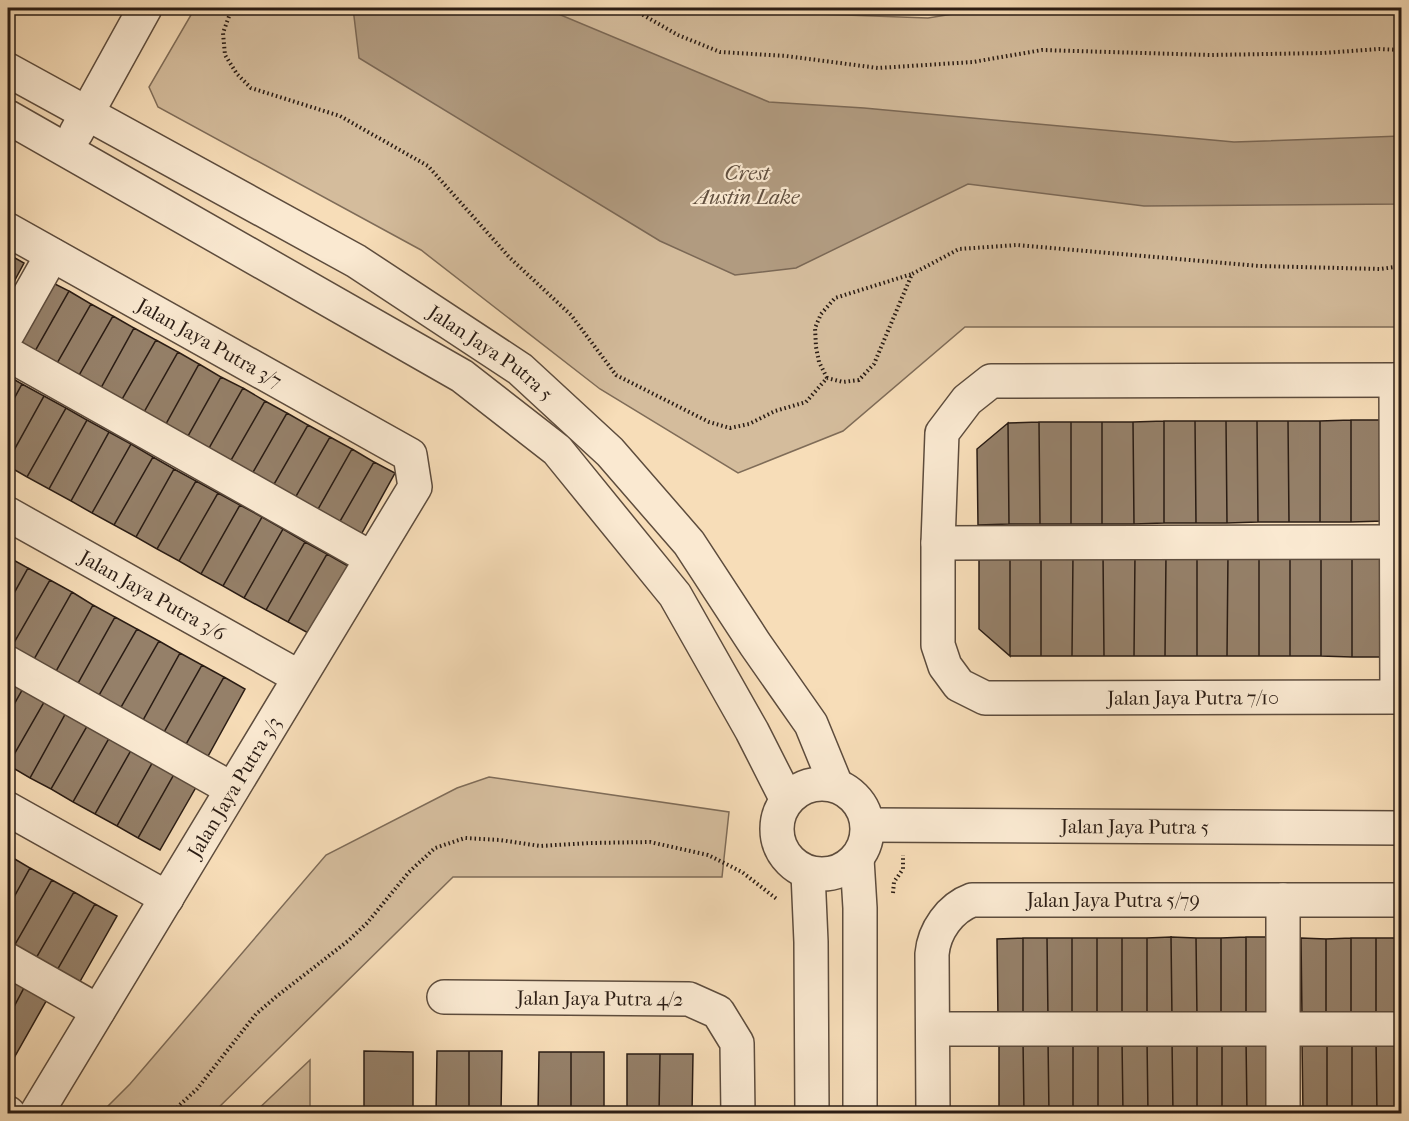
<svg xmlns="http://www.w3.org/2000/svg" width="1409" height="1121" font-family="'IM FELL French Canon',serif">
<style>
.green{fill:#d4bc9c;stroke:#7f6c58;stroke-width:1.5}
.water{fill:#b19b80;stroke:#7b6855;stroke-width:1.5}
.building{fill:#958069;stroke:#2a1c14;stroke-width:1.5}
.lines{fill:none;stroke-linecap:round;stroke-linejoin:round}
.minor-casing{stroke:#5d4c3d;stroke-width:36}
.path{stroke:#2a1c14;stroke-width:4;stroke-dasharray:1.5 3;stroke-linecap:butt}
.minor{stroke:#fae9d1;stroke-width:33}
.labels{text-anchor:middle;stroke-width:4.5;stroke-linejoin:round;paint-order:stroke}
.street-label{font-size:20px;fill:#2a1c14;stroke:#fae9d1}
.water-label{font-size:21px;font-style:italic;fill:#604f3f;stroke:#fae9d1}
</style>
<rect width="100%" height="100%" fill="#f7ddb8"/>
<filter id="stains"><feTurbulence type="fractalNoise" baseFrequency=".00333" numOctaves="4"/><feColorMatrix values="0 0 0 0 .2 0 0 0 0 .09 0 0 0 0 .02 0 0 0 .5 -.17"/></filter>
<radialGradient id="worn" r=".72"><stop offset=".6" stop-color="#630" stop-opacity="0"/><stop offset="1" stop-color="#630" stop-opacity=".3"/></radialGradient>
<!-- green -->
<path class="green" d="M 195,8 L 726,8 L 733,11 L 928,18 L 990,8 L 1401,8 L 1401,327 L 965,327 L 843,431 L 738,473 L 600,389 L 421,250 L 158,107 L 149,87 Z
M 489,777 L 729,812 L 722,877 L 453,877 L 213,1113 L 101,1113 L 130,1084 L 326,855 L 457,788 Z
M 310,1060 L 310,1113 L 254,1113 Z"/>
<!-- water -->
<path class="water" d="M 353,8 L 544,8 L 769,102 L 864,108 L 1234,142 L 1401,136 L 1401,204 L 1144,206 L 968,184 L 796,268 L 735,275 L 660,241 L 359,58 Z"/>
<!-- building -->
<path class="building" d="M 8,254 L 24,263 L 8,293 Z
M 47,280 L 69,291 L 30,360 L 8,348 Z
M 69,291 L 91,304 L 52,372 L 30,360 Z
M 91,304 L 113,316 L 74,384 L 52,372 Z
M 113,316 L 134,328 L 96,397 L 74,384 Z
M 134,328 L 156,340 L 117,408 L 96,397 Z
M 156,340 L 178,352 L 139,421 L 117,408 Z
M 178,352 L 199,364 L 161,433 L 139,421 Z
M 199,364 L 221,377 L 183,445 L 161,433 Z
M 8,376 L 22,384 L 8,410 Z
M 221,377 L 243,388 L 204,457 L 183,445 Z
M 22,384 L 44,396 L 8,461 L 8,410 Z
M 243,388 L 265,401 L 226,469 L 204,457 Z
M 44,396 L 66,408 L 27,477 L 8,466 L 8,461 Z
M 265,401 L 287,413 L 248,481 L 226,469 Z
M 66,408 L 87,420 L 49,489 L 27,477 Z
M 287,413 L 308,425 L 269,493 L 248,481 Z
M 87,420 L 109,432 L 71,501 L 49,489 Z
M 1351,420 L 1351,522 L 1320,522 L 1320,421 Z
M 1351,420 L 1381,420 L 1383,521 L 1351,522 Z
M 1164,421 L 1164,523 L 1134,524 L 1133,422 Z
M 1164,421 L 1195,421 L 1196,523 L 1164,523 Z
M 1195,421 L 1226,421 L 1227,523 L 1196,523 Z
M 1226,421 L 1257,421 L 1258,522 L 1227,523 Z
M 1257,421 L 1288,421 L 1289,522 L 1258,522 Z
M 1288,421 L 1320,421 L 1320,522 L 1289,522 Z
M 1039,422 L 1040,524 L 1009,524 L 1008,423 Z
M 1039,422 L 1071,422 L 1071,524 L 1040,524 Z
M 1071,422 L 1102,422 L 1102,524 L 1071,524 Z
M 1102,422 L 1133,422 L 1134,524 L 1102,524 Z
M 1008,423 L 1009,524 L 978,525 L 977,449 Z
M 308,425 L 330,437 L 291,505 L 269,493 Z
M 109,432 L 131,444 L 92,513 L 71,501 Z
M 330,437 L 352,449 L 313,518 L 291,505 Z
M 131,444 L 153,457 L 114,525 L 92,513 Z
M 352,449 L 374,462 L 335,530 L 313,518 Z
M 153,457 L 174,469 L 136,537 L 114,525 Z
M 374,462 L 395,473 L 357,542 L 335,530 Z
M 174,469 L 196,481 L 157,549 L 136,537 Z
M 196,481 L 218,493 L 179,561 L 157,549 Z
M 218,493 L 240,505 L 201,574 L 179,561 Z
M 240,505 L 262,517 L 223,586 L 201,574 Z
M 262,517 L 283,529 L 244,598 L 223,586 Z
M 283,529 L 305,542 L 266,610 L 244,598 Z
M 305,542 L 327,554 L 288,622 L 266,610 Z
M 327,554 L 348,566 L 310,634 L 288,622 Z
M 979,554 L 1010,554 L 1010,656 L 979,629 Z
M 1010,554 L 1041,554 L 1041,656 L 1010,656 Z
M 1041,554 L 1073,554 L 1072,656 L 1041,656 Z
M 1073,554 L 1103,554 L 1104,656 L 1072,656 Z
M 1103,554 L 1135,554 L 1134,656 L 1104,656 Z
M 1135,554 L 1166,555 L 1165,656 L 1134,656 Z
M 1197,554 L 1197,656 L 1165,656 L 1166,555 Z
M 1197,554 L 1228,554 L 1227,656 L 1197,656 Z
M 1228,554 L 1259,555 L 1259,656 L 1227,656 Z
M 1259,555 L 1290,555 L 1290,656 L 1259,656 Z
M 1290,555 L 1321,555 L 1321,656 L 1290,656 Z
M 1321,555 L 1352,555 L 1352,657 L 1321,656 Z
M 1352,555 L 1384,555 L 1383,657 L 1352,657 Z
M 8,557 L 28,568 L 8,604 Z
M 28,568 L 50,580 L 11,648 L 8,646 L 8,604 Z
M 50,580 L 72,592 L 33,661 L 11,648 Z
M 72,592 L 93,605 L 55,673 L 33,661 Z
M 93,605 L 115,617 L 77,685 L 55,673 Z
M 115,617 L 137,629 L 98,697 L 77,685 Z
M 137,629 L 159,641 L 120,709 L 98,697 Z
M 159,641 L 180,653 L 142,722 L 120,709 Z
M 180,653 L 202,665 L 163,734 L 142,722 Z
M 202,665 L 224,677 L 185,746 L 163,734 Z
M 8,675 L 25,685 L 8,715 Z
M 224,677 L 245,689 L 207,758 L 185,746 Z
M 25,685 L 47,697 L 8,765 L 8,715 Z
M 47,697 L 68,709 L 30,778 L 8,765 Z
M 68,709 L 90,721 L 51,789 L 30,778 Z
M 90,721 L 112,733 L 73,802 L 51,789 Z
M 112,733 L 134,745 L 95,814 L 73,802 Z
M 134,745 L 155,758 L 117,826 L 95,814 Z
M 155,758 L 177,769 L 138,838 L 117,826 Z
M 177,769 L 199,782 L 160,850 L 138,838 Z
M 8,855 L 30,868 L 8,908 Z
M 30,868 L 52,880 L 13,948 L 8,945 L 8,908 Z
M 52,880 L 74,892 L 35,960 L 13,948 Z
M 74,892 L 95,904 L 56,972 L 35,960 Z
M 95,904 L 117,916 L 78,985 L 56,972 Z
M 1171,937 L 1172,1018 L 1147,1017 L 1147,938 Z
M 1171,937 L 1196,938 L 1197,1017 L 1172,1018 Z
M 1246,937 L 1246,1017 L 1221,1017 L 1221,938 Z
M 1246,937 L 1271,937 L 1271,1017 L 1246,1017 Z
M 1023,938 L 1023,1018 L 998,1018 L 997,939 Z
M 1023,938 L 1047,938 L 1048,1018 L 1023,1018 Z
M 1047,938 L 1072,938 L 1072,1018 L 1048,1018 Z
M 1072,938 L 1097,938 L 1097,1018 L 1072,1018 Z
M 1097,938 L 1122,938 L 1122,1018 L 1097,1018 Z
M 1122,938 L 1147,938 L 1147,1017 L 1122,1018 Z
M 1196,938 L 1221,938 L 1221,1017 L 1197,1017 Z
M 1301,938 L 1326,939 L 1326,1018 L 1302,1018 Z
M 1351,938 L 1351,1018 L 1326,1018 L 1326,939 Z
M 1351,938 L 1376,938 L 1376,1018 L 1351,1018 Z
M 1376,938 L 1401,938 L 1401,1018 L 1376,1018 Z
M 1401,938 L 1402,938 L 1402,1018 L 1401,1018 Z
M 8,974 L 26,984 L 8,1018 Z
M 26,984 L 49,996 L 10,1065 L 8,1063 L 8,1018 Z
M 1222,1039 L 1222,1114 L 1197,1114 L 1197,1040 Z
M 1222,1039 L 1246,1039 L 1247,1114 L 1222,1114 Z
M 1246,1039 L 1272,1039 L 1272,1114 L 1247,1114 Z
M 1023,1040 L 1024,1114 L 999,1114 L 999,1041 Z
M 1023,1040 L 1048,1040 L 1049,1114 L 1024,1114 Z
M 1048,1040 L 1073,1040 L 1073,1114 L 1049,1114 Z
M 1073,1040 L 1098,1040 L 1098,1114 L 1073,1114 Z
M 1098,1040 L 1122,1040 L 1123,1114 L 1098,1114 Z
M 1122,1040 L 1147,1040 L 1148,1114 L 1123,1114 Z
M 1147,1040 L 1172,1040 L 1173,1114 L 1148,1114 Z
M 1172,1040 L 1197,1040 L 1197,1114 L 1173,1114 Z
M 1327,1040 L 1352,1040 L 1352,1114 L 1327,1114 Z
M 1327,1040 L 1327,1114 L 1303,1114 L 1302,1041 Z
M 1352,1040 L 1376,1040 L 1377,1114 L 1352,1114 Z
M 1376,1040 L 1402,1040 L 1402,1114 L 1377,1114 Z
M 364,1051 L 413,1052 L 413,1114 L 364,1114 Z
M 437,1051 L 469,1051 L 469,1114 L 436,1114 Z
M 469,1051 L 502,1051 L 501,1114 L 469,1114 Z
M 539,1052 L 571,1052 L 571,1114 L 538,1114 Z
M 571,1052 L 604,1052 L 604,1114 L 571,1114 Z
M 627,1054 L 660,1054 L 659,1114 L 627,1114 Z
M 660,1054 L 693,1054 L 692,1114 L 659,1114 Z"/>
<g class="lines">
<defs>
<g id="minor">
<path id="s1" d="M 8,70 L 356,261 L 520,369 L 610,452 L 689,543 L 755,644 L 811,724 L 836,785"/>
<path d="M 8,117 L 462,376 L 557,450 L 675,595 L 752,731 L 787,800"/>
<path d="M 76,133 L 145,8"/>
<path id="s2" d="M 8,230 L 410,455 L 415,487 L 36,1114"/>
<path d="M 8,333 L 52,255"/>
<path d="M 8,354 L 371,558"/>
<path d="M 1396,380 L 1397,697"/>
<path id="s3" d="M 1402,380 L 991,381 L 967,400 L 942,433 L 938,543 L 938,645 L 945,666 L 959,685 L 985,698 L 1402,697"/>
<path id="s4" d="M 8,514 L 299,677"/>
<path d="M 938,543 L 1402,542"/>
<path d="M 8,663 L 232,789"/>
<circle cx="822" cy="829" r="45"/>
<path d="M 8,809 L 167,898"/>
<path id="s5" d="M 868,825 L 1402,828"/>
<path d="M 857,859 L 860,908 L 860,1114"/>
<path d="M 808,873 L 811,942 L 812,1114"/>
<path d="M 8,960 L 98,1011"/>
<path id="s6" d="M 444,997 L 689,999 L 718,1012 L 737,1043 L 738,1114"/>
<path d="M 933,1029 L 1402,1029"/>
<path d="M 8,1113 L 9,1114"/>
<path id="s7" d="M 933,1114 L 932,954 C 934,931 950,908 972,900 L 1402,900"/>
<path d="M 1283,1114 L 1283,900"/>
</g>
</defs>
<!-- minor casing -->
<use href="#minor" class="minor-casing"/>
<!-- path -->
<path class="path" d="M 232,8 L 223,33 L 225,55 L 237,74 L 251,88 L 340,116 L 428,166 L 510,258 L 571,315 L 616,375 L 709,422 L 730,428 L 749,424 L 775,411 L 806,402 L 827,378 L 843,382 L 859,380 L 874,364 L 912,274 L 959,249 L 1017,245 L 1259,266 L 1380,269 L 1402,266
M 631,8 L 678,35 L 720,52 L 786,56 L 878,68 L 973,62 L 1042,50 L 1210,55 L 1323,53 L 1379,49 L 1402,50
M 827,378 L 819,362 L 816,347 L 815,328 L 821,314 L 835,298 L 912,274
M 893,893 L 894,882 L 903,869 L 903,855
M 170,1114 L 197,1089 L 256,1014 L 277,996 L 348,941 L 367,923 L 409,872 L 435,848 L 465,838 L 500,840 L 540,846 L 590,843 L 650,842 L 708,855 L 742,872 L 778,900"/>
<!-- minor -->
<use href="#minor" class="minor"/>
</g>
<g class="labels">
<!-- street labels -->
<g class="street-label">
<text dy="7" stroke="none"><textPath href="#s2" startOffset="231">Jalan Jaya Putra 3/7</textPath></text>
<text dy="7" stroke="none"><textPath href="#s1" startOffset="560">Jalan Jaya Putra 5</textPath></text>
<text dy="7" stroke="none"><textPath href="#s4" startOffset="166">Jalan Jaya Putra 3/6</textPath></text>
<text dy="7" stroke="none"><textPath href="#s3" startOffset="978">Jalan Jaya Putra 7/10</textPath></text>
<text transform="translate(234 787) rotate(-59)" y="7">Jalan Jaya Putra 3/3</text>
<text dy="7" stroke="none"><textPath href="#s5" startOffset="267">Jalan Jaya Putra 5</textPath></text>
<text dy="7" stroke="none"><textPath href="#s7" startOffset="372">Jalan Jaya Putra 5/79</textPath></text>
<text dy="7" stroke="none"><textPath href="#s6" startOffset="156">Jalan Jaya Putra 4/2</textPath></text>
</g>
<!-- water labels -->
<g class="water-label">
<text x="747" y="180">Crest<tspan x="747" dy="24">Austin Lake</tspan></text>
</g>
</g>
<!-- margin -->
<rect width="1409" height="1121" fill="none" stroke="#f7ddb8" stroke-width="30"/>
<rect x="9" y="9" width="1391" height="1103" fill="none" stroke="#2a1c14" stroke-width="3"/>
<rect x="15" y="15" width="1379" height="1091" fill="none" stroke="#2a1c14" stroke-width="1.5"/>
<rect width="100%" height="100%" filter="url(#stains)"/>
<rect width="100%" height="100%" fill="url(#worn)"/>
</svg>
